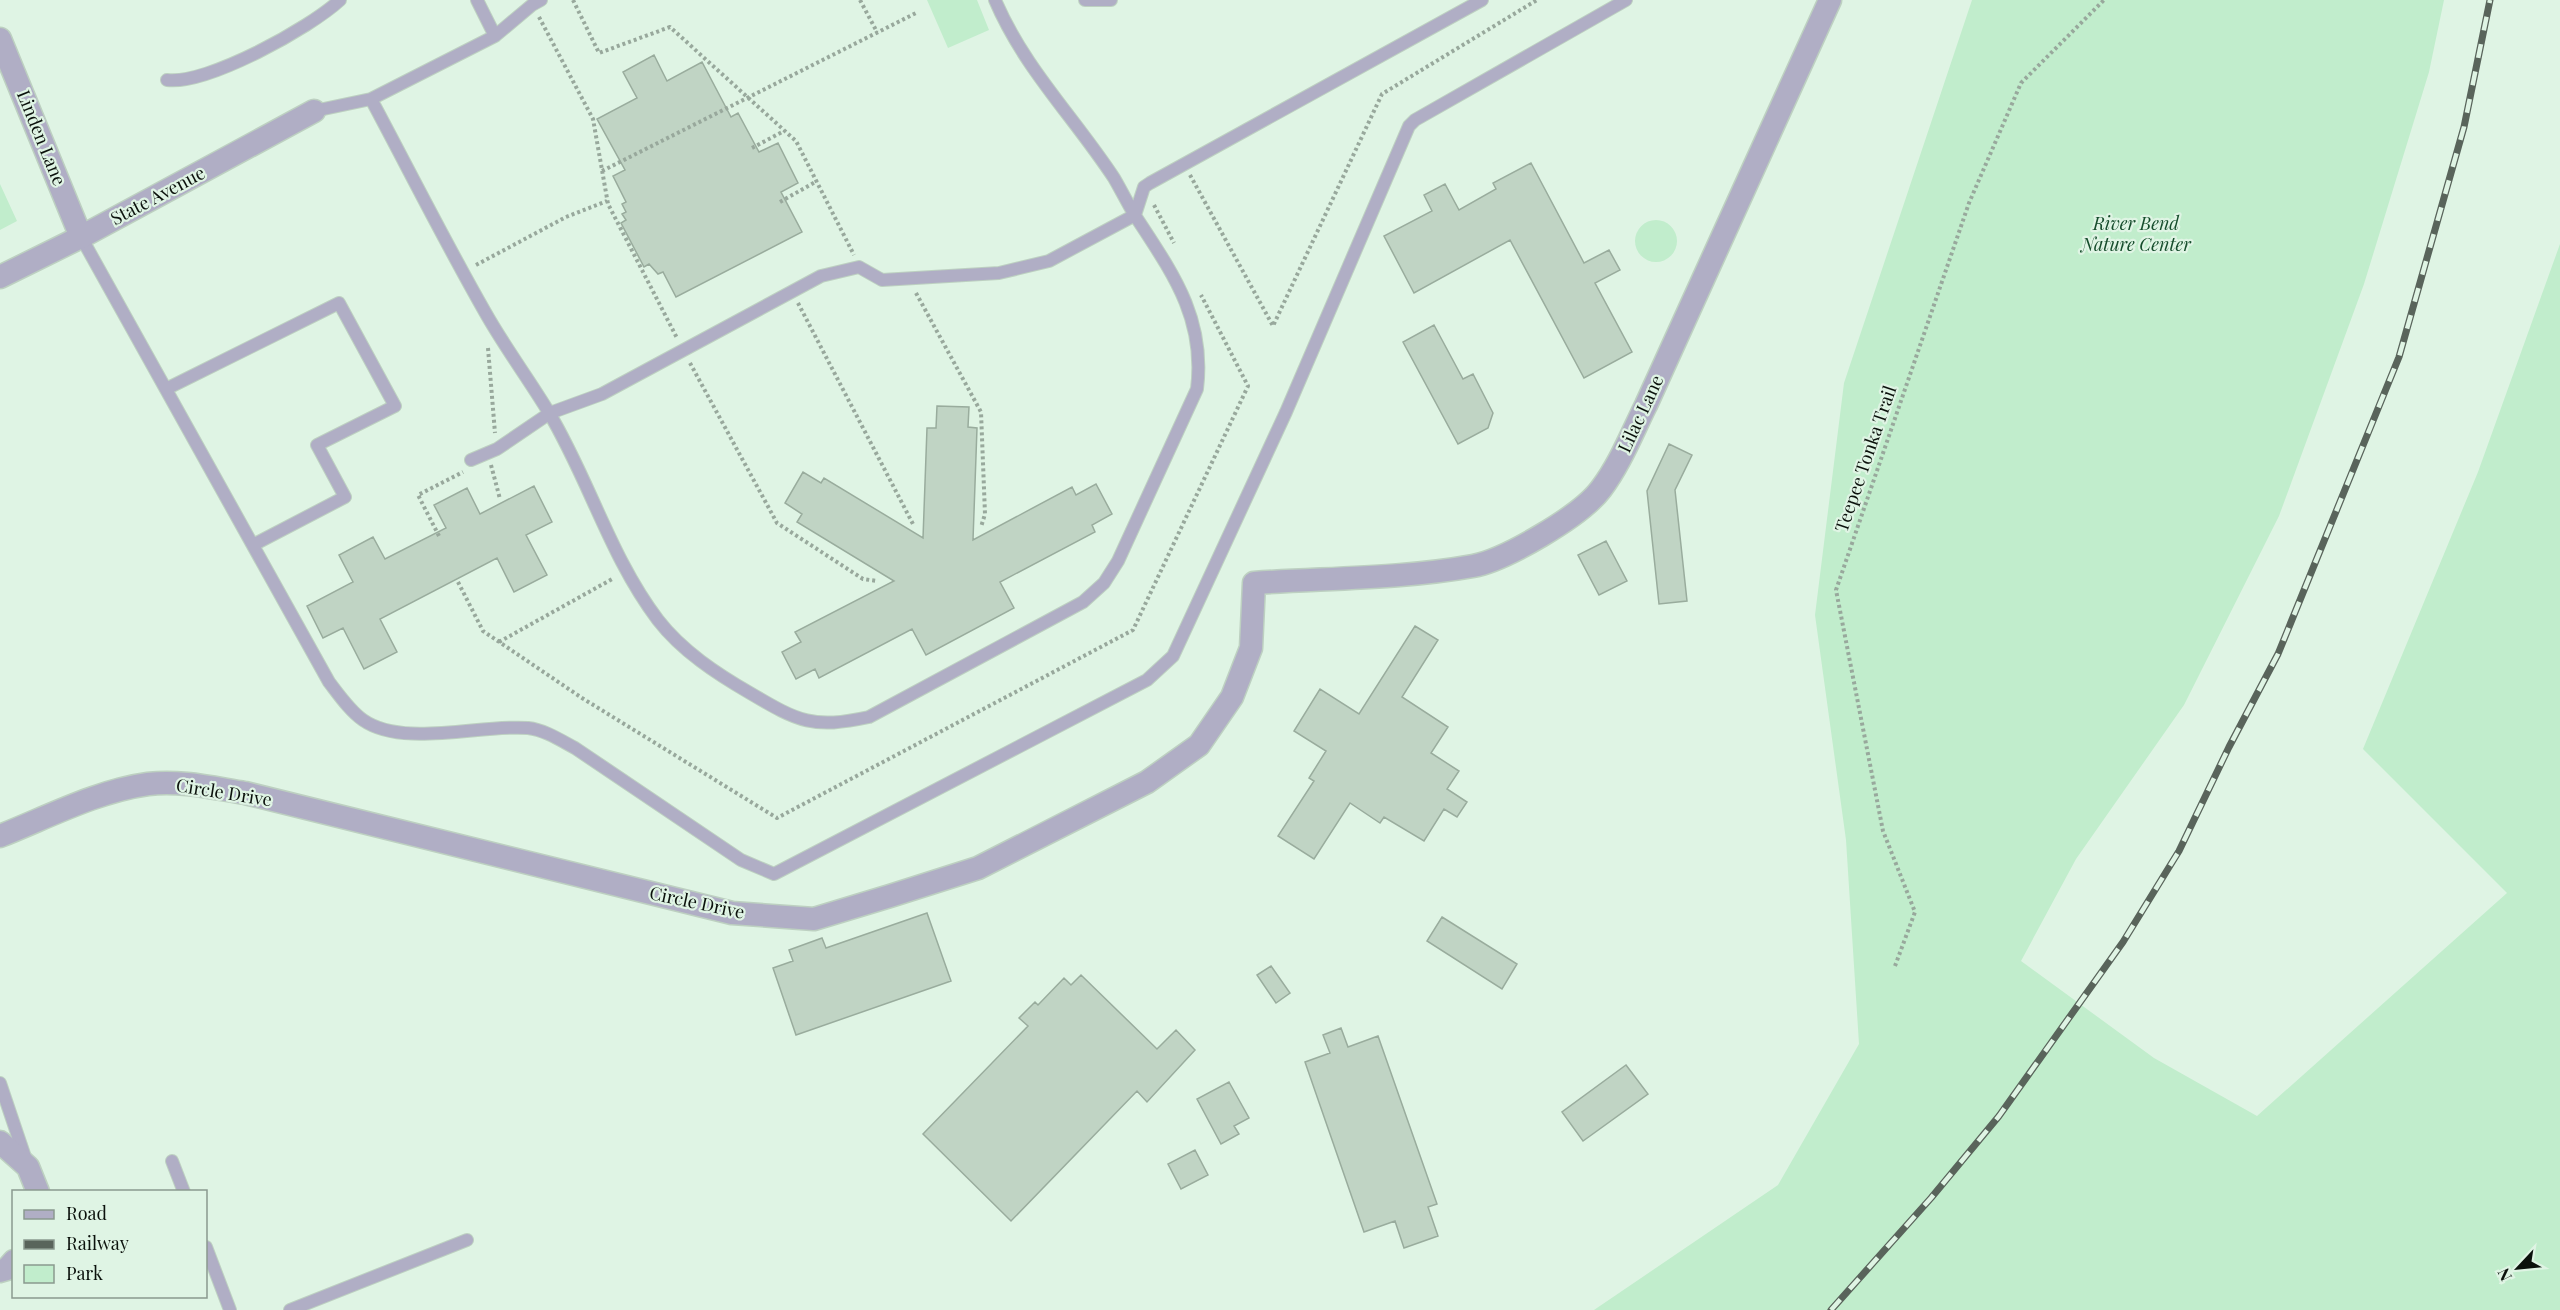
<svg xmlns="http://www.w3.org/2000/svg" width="2560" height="1310" font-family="'Playfair Display',serif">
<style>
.green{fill:#c1edcc}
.building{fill:#c0d4c4;stroke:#99ac9d;stroke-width:1.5}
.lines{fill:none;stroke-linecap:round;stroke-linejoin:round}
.lane-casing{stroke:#bdd0c1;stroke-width:14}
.street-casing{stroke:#bdd0c1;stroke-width:25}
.path{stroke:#98a89c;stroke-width:4;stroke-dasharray:3 3;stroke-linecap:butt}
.lane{stroke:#b0aec5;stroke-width:12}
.street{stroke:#b0aec5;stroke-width:22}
.rail-casing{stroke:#59645b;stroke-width:7}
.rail{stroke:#dff4e4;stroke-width:4.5;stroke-dasharray:14;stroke-linecap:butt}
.labels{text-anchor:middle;stroke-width:4.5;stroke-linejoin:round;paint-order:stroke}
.street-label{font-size:18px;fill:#0b110c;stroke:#dff4e4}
.park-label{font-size:18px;font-style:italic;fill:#164d2c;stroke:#dff4e4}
</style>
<rect width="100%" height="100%" fill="#dff4e4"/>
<!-- green -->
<path class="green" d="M 927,0 L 977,0 L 989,30 L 948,48 Z
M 1972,0 L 2444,0 L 2429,72 L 2364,284 L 2279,516 L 2184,705 L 2076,859 L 2021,961 L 2154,1058 L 2257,1116 L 2507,893 L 2363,749 L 2478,472 L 2560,244 L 2560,1310 L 1594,1310 L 1778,1185 L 1859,1044 L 1846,840 L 1815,615 L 1844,383 Z
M 0,184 L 17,221 L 0,230 Z
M1635 241a21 21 0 1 1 42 0a21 21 0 1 1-42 0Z"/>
<!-- building -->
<path class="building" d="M 654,55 L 667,81 L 702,62 L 731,117 L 738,113 L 759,152 L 778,143 L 798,183 L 781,192 L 802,232 L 676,297 L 663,272 L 658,274 L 649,264 L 644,267 L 621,223 L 626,220 L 622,214 L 626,212 L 622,204 L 626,202 L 613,176 L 625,170 L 597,119 L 637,98 L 623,72 Z
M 1531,163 L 1584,263 L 1609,250 L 1620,270 L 1595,283 L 1632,352 L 1584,378 L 1510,240 L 1414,293 L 1384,236 L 1432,211 L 1424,195 L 1445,184 L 1459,210 L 1496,189 L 1493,183 Z
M 1434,325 L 1463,379 L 1473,374 L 1493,413 L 1488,428 L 1458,444 L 1403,342 Z
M 937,406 L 969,407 L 968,427 L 977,428 L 973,540 L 1072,487 L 1076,495 L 1096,484 L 1112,514 L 1092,525 L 1095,532 L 1000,582 L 1014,608 L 926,655 L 912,629 L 819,678 L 815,669 L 796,679 L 782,652 L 801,642 L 795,632 L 894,581 L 797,522 L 802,514 L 785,503 L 803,472 L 821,483 L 824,478 L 923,538 L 927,428 L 936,428 Z
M 1669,444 L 1692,455 L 1675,490 L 1687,601 L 1659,604 L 1647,491 Z
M 534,486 L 552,522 L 526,535 L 547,575 L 514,592 L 497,558 L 380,619 L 397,652 L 364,669 L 343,628 L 323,638 L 307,606 L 353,582 L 339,555 L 373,537 L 385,559 L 446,528 L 434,505 L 467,488 L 480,514 Z
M 1606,541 L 1627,581 L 1599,595 L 1578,555 Z
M 1415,626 L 1438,640 L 1402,697 L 1448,727 L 1431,753 L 1459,771 L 1447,789 L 1467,802 L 1457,817 L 1444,809 L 1424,841 L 1384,817 L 1380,823 L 1350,803 L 1314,859 L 1278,836 L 1314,781 L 1309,778 L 1326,751 L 1294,731 L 1320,689 L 1359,714 Z
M 927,913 L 951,981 L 796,1035 L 773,968 L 793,961 L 789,950 L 822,938 L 826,948 Z
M 1442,917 L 1517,964 L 1502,989 L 1427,941 Z
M 1271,966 L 1290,993 L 1276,1003 L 1257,975 Z
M 1081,975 L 1157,1049 L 1176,1030 L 1195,1050 L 1147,1102 L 1137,1091 L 1011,1221 L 923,1134 L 1028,1026 L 1019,1018 L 1035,1002 L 1038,1005 L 1064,978 L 1071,985 Z
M 1341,1028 L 1348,1047 L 1378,1036 L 1437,1204 L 1428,1207 L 1438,1236 L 1404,1248 L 1395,1221 L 1364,1232 L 1305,1062 L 1330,1053 L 1323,1035 Z
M 1626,1065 L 1648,1094 L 1583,1141 L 1562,1112 Z
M 1229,1082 L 1249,1118 L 1234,1126 L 1239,1134 L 1221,1144 L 1197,1099 Z
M 1195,1150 L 1208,1175 L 1181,1189 L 1168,1164 Z"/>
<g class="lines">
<defs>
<path id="lane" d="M 477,0 L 495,36
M 1085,0 L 1111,0
M 167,80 C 207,85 310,28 340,0
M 371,99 C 409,170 445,242 485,312 C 504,346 528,378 548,411 C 589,479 610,557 658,620 C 682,651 717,674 750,693 C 799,722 813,729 869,717 L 1083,602 L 1104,583 L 1118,561 L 1197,389 C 1206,317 1171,271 1134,214 C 1127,202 1121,190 1114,178 C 1074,117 1024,68 995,0
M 314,111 L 371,99 L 495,36 L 532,5 L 541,0
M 81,237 L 329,682 C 339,695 350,711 363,720 C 403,748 481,724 528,728 C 545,730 560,740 575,748 L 741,860 L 774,874 L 1147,680 L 1173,656 L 1286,412 L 1409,126 L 1415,120 L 1626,0
M 166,389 L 339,303 L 395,406 L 317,445 L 345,497 L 253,545
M 471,460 L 497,449 L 550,413 L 602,394 L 821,276 L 859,267 L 882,280 L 999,273 L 1049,261 L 1135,215 L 1144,187 L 1150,183 L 1482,0
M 0,1083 L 26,1160
M 172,1161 L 184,1192
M 206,1247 L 230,1310
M 290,1310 L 467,1240"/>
<path id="street" d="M 0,39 L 81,237
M 0,277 L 81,237 L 314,111
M 0,836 C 48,817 97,791 148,784 C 181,780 213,788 245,793 L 732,913 L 814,919 L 890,896 L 978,868 L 1147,782 L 1199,745 L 1232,697 L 1251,648 L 1254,583 C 1326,578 1401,579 1473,566 C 1505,560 1581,516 1601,489 C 1620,464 1632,433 1646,405 L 1830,0
M 0,1142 L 28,1167 L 38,1192
M 0,1271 L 7,1269 L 14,1261"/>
</defs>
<!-- lane casing -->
<use href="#lane" class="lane-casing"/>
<!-- street casing -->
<use href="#street" class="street-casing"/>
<!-- path -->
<path class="path" d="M 573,0 L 599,53 L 670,27 L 796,141 L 854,255
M 860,0 L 877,32
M 539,17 L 593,119 L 608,204 L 677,338
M 752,148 L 784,131
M 602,171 L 918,12
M 1190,175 L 1273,326 L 1382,94 L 1537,0
M 780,202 L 817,181
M 1154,205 L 1174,243
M 476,265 L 566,217 L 607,201
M 916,293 L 981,412 L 985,514 L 981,527
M 798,303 L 914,526
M 488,348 L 495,433
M 690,363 L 777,523 L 863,579 L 877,581
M 491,465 L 500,499
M 439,536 L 418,495 L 463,472
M 458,582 L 483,631 L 582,698 L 777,818 L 1133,630 L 1248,386 L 1201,295
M 499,642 L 614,578
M 1895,966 L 1915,912 L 1883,831 L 1836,590 L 1969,203 L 2021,83 L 2104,0"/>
<!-- lane -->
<use href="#lane" class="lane"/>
<!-- street -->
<use href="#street" class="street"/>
<defs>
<path id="rail" d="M 1831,1310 L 1931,1198 L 1999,1116 L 2123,942 L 2179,851 L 2229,747 L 2278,654 L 2399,357 L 2464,127 L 2490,0"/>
</defs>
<!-- rail casing -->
<use href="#rail" class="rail-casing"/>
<!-- rail -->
<use href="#rail" class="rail"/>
</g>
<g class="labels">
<!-- street labels -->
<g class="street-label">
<text transform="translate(41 138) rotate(68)" y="6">Linden Lane</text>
<text transform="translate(158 196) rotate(-28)" y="6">State Avenue</text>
<text transform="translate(1641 414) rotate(-65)" y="6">Lilac Lane</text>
<text transform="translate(1866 459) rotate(-71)" y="6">Teepee Tonka Trail</text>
<text transform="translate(224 793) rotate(9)" y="6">Circle Drive</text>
<text transform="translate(697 903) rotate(12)" y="6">Circle Drive</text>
</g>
<!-- park labels -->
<g class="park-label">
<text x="2136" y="230">River Bend<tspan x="2136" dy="21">Nature Center</tspan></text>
</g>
</g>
<!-- legend -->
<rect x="12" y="1190" width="195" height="108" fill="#dff4e4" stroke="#8a998e" stroke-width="1.5"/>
<rect x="24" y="1210" width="30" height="9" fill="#b0aec5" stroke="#8a998e" stroke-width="1.5"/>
<text x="66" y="1220" font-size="18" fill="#0b110c">Road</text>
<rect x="24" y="1240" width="30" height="9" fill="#59645b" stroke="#8a998e" stroke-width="1.5"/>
<text x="66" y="1250" font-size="18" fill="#0b110c">Railway</text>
<rect x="24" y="1265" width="30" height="18" fill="#c1edcc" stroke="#8a998e" stroke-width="1.5"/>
<text x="66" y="1280" font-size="18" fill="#0b110c">Park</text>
<!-- north arrow -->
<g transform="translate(2518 1268) rotate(244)" stroke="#dff4e4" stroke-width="4.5" paint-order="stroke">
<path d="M0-4.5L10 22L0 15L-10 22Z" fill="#0b110c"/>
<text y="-9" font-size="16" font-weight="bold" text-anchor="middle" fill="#0b110c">N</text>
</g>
</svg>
